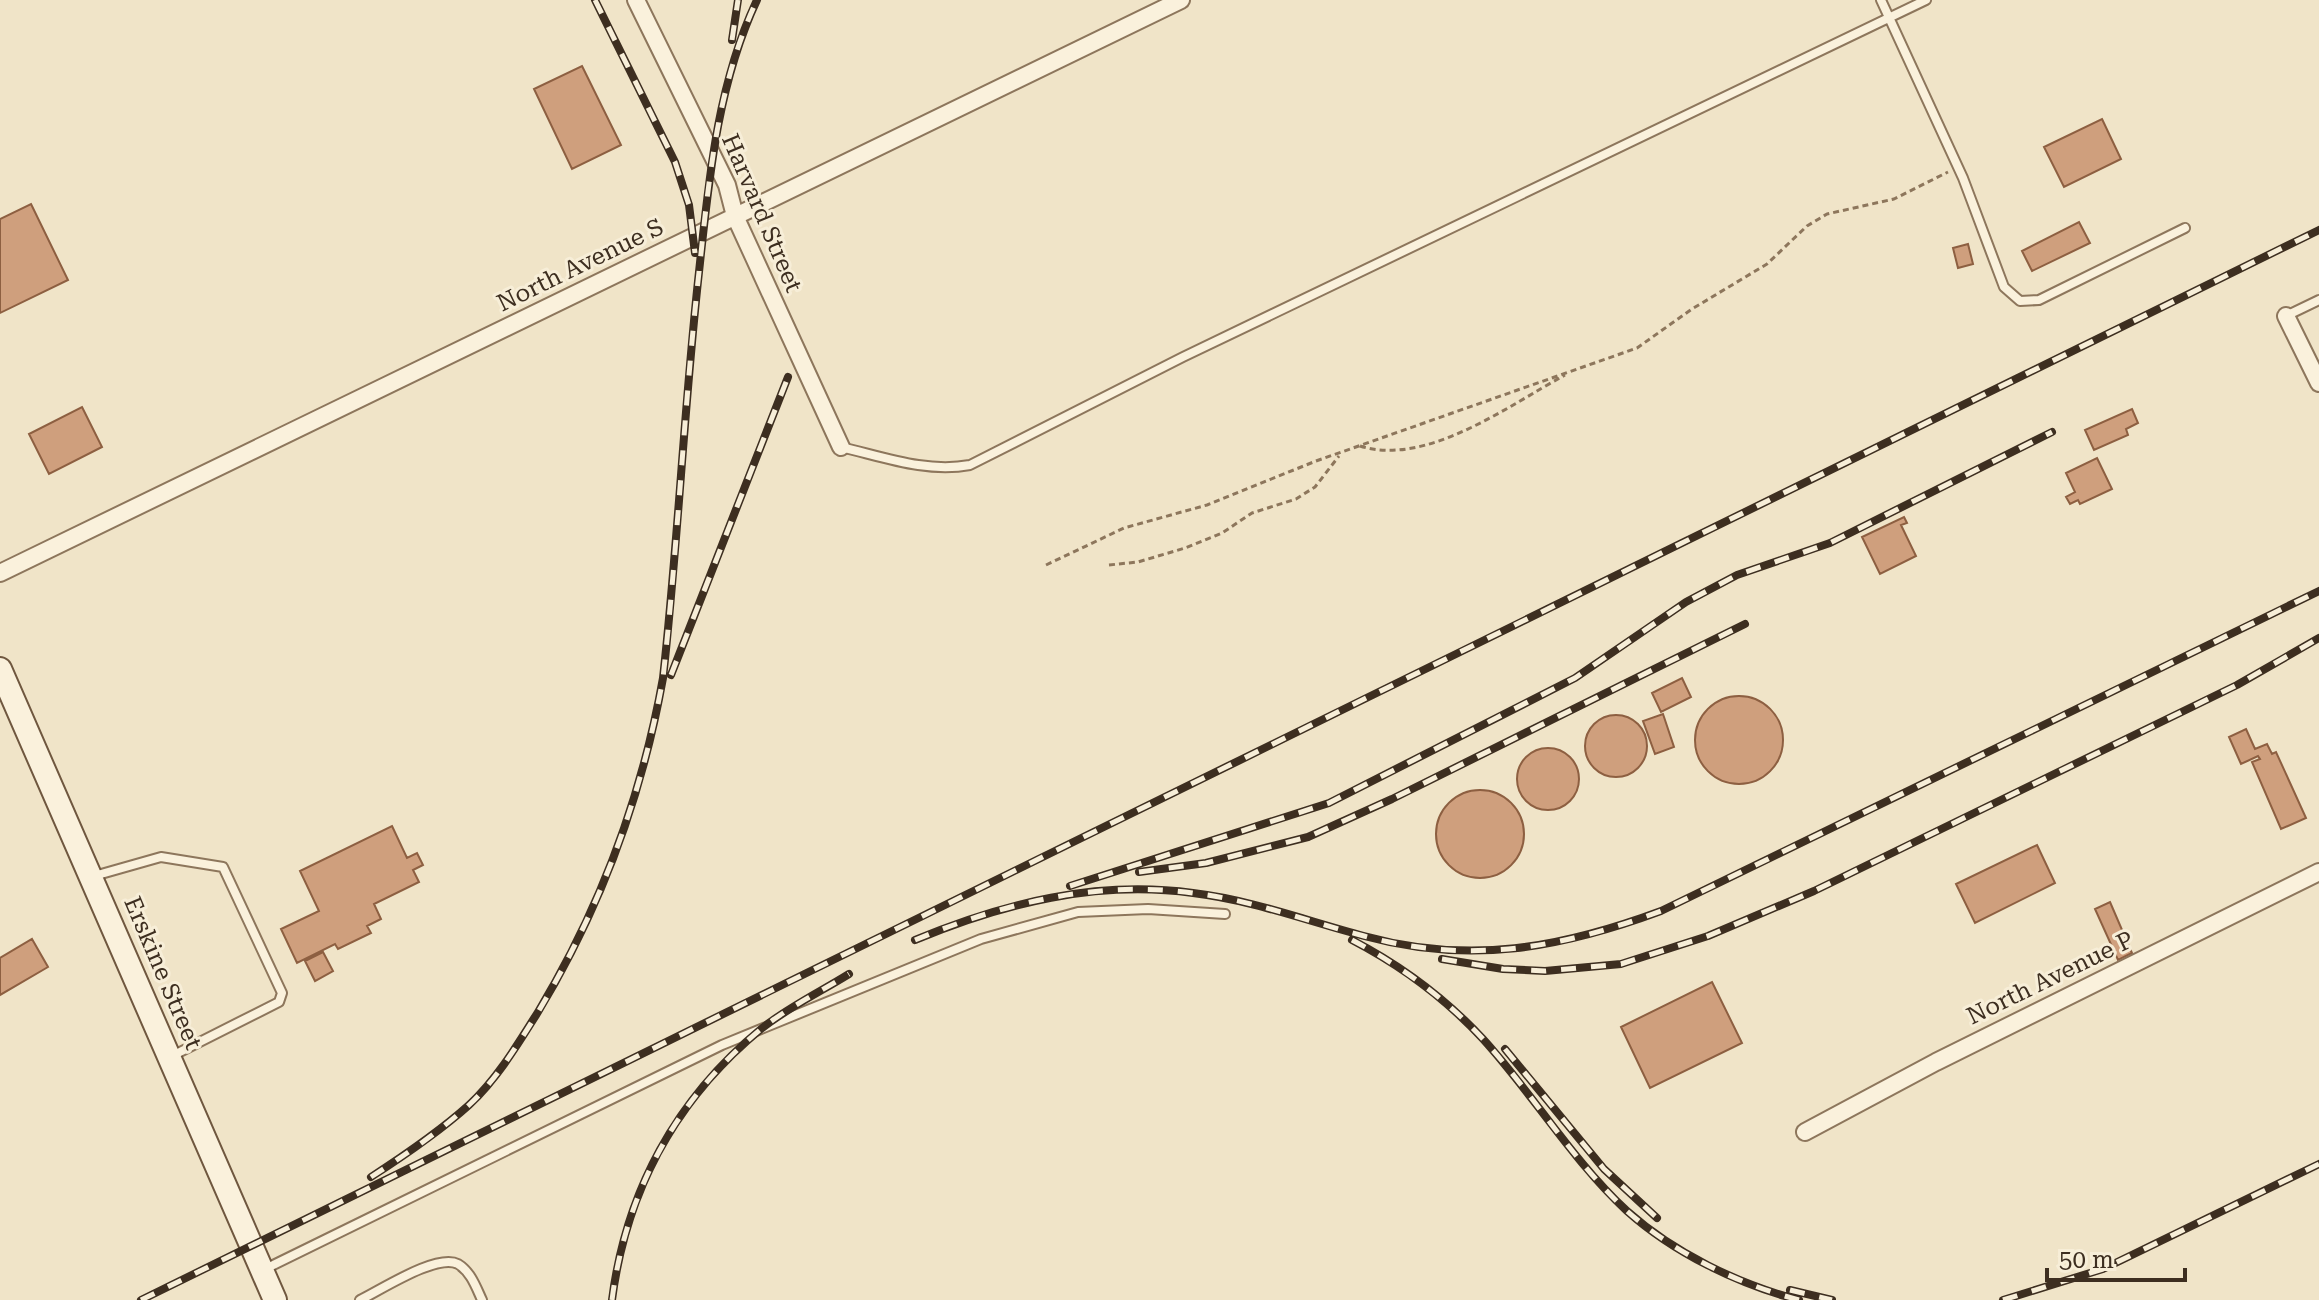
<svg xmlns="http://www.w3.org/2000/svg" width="2319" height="1300" font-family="'Roboto Serif',serif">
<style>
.building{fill:#cf9f7d;stroke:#8d5f41;stroke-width:2}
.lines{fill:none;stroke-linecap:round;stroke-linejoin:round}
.lane-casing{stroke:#8d765c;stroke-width:12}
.street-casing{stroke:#8d765c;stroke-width:20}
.secondary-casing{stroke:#6f573f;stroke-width:26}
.path{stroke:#8d765c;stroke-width:3;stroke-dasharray:6 4;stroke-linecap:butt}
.lane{stroke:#faf1dc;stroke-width:8}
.street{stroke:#faf1dc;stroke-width:16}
.secondary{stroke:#faf1dc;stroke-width:22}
.rail-casing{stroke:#3d2e20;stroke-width:8}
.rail{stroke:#f7eed8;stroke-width:5;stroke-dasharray:15;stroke-linecap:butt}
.labels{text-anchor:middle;stroke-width:6;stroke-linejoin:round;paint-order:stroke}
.street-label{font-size:24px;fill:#3d2e20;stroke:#f7eed8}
</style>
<rect width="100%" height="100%" fill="#f0e4c8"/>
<!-- building -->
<path class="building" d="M 582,66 L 621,145 L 572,169 L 534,89 Z
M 2102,119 L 2121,159 L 2064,187 L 2044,147 Z
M 31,204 L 68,280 L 0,313 L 0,219 Z
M 2079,222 L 2090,243 L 2032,271 L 2022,251 Z
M 1968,244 L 1973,264 L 1958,268 L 1953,248 Z
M 82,407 L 102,447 L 49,474 L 29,434 Z
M 2132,409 L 2138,423 L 2126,429 L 2128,435 L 2094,450 L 2085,430 Z
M 2097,458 L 2112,489 L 2080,504 L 2078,500 L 2070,504 L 2066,497 L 2075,492 L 2066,473 Z
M 1904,517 L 1907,523 L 1901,525 L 1916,556 L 1880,574 L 1862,537 Z
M 1682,678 L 1691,697 L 1661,712 L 1652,693 Z
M1695 740a44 44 0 1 1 88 0a44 44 0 1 1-88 0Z
M 1663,714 L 1674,747 L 1655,754 L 1643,721 Z
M1585 746a31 31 0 1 1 62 0a31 31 0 1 1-62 0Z
M 2246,729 L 2255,749 L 2267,744 L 2272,754 L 2276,752 L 2306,818 L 2281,829 L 2252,762 L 2260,759 L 2258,756 L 2241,764 L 2229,737 Z
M1517 779a31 31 0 1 1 62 0a31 31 0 1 1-62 0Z
M1436 834a44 44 0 1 1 88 0a44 44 0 1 1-88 0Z
M 392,826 L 407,858 L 417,853 L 423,865 L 413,870 L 419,882 L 374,904 L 381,919 L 367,926 L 371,933 L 338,949 L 335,944 L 297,963 L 281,929 L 319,911 L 300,871 Z
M 2037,845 L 2055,883 L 1975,923 L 1956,884 Z
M 2110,902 L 2132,953 L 2118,960 L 2095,909 Z
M 32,939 L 48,967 L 0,995 L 0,958 Z
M 323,952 L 333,971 L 315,981 L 305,961 Z
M 1712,982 L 1742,1043 L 1650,1088 L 1621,1027 Z"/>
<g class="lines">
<defs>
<path id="lane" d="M 1881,0 L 1963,178 L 2004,287 L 2020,301 L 2039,300 L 2185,228
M 2286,316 L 2319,300
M 841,447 C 884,457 926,473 970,465 L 1183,357 L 1926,0
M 94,876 L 161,857 L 223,867 L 282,993 L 279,1002 L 172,1056
M 263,1270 L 722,1045 L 981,939 L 1078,912 L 1148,909 L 1225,914
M 360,1300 C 381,1290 437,1253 458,1264 C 471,1272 476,1287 482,1300"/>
<path id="street" d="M 636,0 L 727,185 L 735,216 L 841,447
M 2286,316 L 2319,383
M 0,573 L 1181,0
M 1805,1132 L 1936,1062 L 2319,872"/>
<path id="secondary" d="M 0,669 L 275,1300"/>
</defs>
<!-- lane casing -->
<use href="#lane" class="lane-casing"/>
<!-- street casing -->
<use href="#street" class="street-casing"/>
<!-- secondary casing -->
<use href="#secondary" class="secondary-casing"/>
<!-- path -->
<path class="path" d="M 1360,446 C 1426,467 1508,406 1565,375
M 1046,565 L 1124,528 L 1207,505 L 1316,461 L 1637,348 L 1692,309 L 1767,264 L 1807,226 L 1827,214 L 1894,199 L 1948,172
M 1109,565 L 1138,562 L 1185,548 L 1222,533 L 1252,513 L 1296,499 L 1315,487 L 1339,456"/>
<!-- lane -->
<use href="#lane" class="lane"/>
<!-- street -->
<use href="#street" class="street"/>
<!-- secondary -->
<use href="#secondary" class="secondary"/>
<defs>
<path id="rail" d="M 595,0 L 675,162 L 689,205 L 695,253
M 732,40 L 738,0
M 671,675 L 788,377
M 1139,872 L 1206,863 L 1308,837 L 1392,799 L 1745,624
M 1070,886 L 1329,803 L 1575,678 L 1686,602 L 1737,575 L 1830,543 L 2052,432
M 915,940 C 1004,903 1096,880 1193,893 C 1252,900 1307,921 1364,936 C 1470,965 1561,948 1661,911 L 2319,591
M 1352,940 C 1400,965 1446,999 1483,1039 C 1533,1094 1572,1160 1627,1211 C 1674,1253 1738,1284 1799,1300
M 1442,959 L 1503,969 L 1545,971 L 1621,964 L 1708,936 L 1814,891 L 2237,685 L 2319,638
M 1505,1049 L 1604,1169 L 1657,1218
M 371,1177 C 405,1155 439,1132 469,1105 C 497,1079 518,1044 538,1012 C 600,909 642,796 663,678 C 678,543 684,407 699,272 C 709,179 717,85 757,0
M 1790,1290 L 1832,1300
M 141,1300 L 2319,230
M 612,1300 C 626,1191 676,1099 761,1029 C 787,1008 820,992 849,974
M 2003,1300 L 2103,1269 L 2319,1164"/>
</defs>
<!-- rail casing -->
<use href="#rail" class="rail-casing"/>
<!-- rail -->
<use href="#rail" class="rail"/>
</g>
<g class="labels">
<!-- street labels -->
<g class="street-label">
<text transform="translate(762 213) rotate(67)" y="8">Harvard Street</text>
<text transform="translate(580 265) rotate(-26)" y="8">North Avenue S</text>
<text transform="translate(163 973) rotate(67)" y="8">Erskine Street</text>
<text transform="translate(2050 978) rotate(-26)" y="8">North Avenue P</text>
</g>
</g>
<!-- scale -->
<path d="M2047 1268v12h138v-12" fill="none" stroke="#3d2e20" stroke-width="4"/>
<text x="2059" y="1268" font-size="24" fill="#3d2e20" stroke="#f7eed8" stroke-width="6" paint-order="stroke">50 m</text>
</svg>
